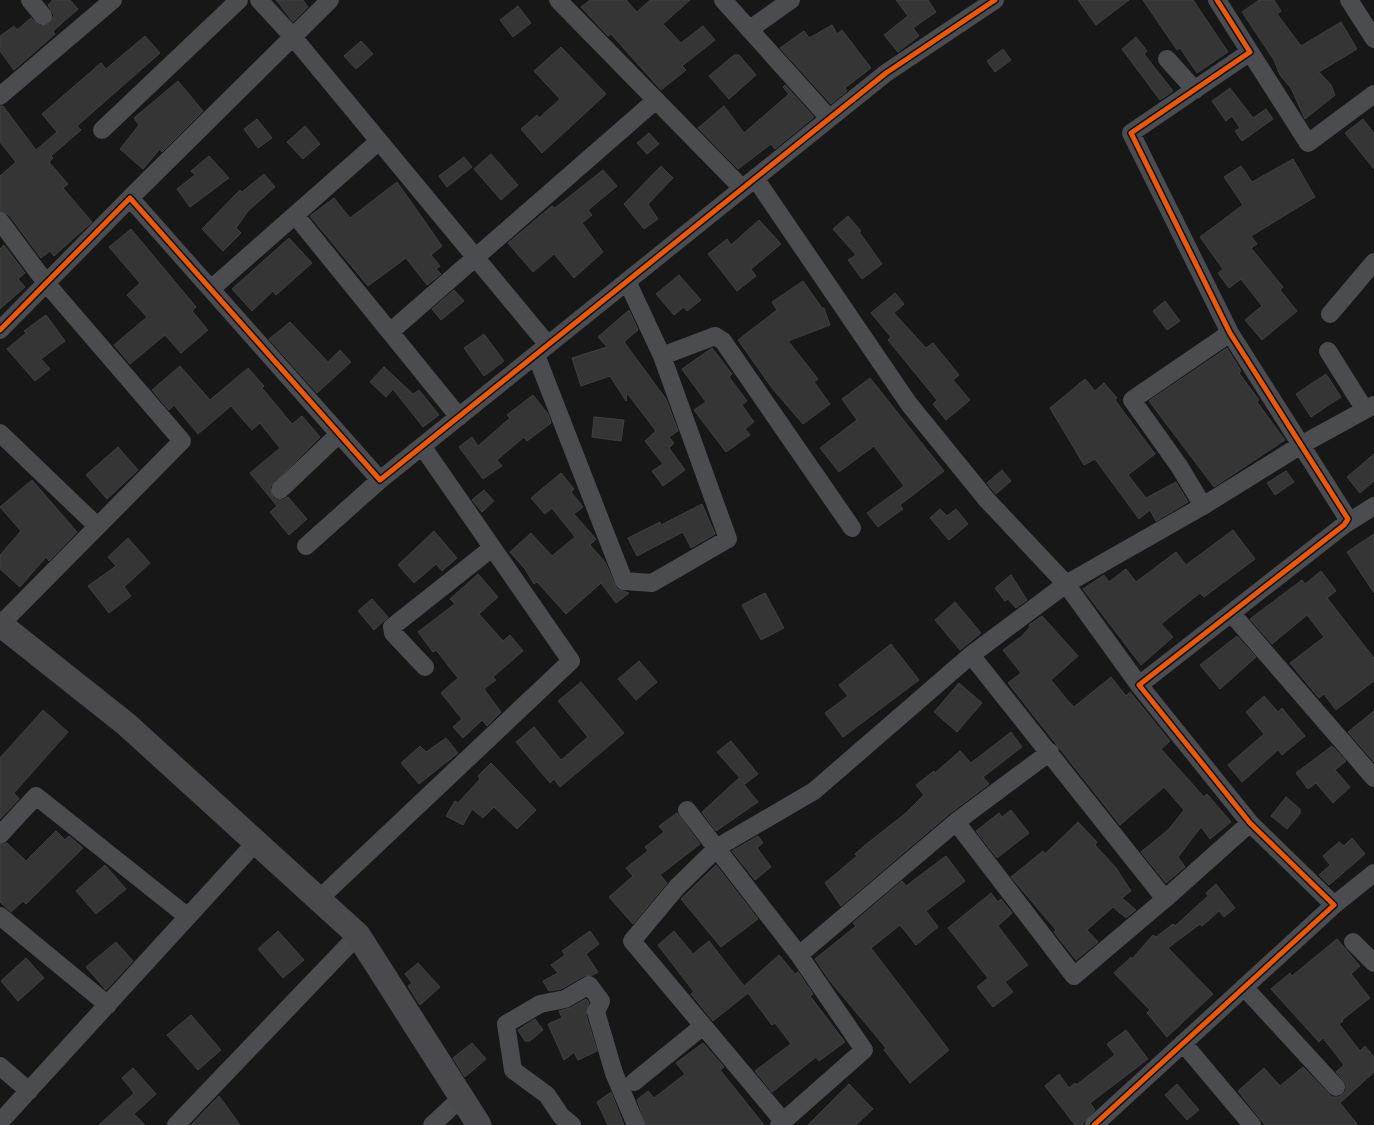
<svg xmlns="http://www.w3.org/2000/svg" width="1374" height="1125" font-family="'Fira Sans Condensed',sans-serif">
<style>
.building{fill:#353536;stroke:#3f4043}
.lines{fill:none;stroke-linecap:round;stroke-linejoin:round}
.minor{stroke:#4b4c50;stroke-width:18}
.secondary{stroke:#4a4a4e;stroke-width:25}
.cycleway-casing{stroke:#111113;stroke-width:8}
.cycleway{stroke:#e8590c;stroke-width:5}
</style>
<rect width="100%" height="100%" fill="#171717"/>
<!-- building -->
<path class="building" d="M 53,0 L 70,0 L 78,9 L 53,31 L 55,34 L 14,70 L 0,51 L 0,36 L 14,26 L 17,30 L 31,18 L 40,26 L 49,24 L 54,15 L 48,5 Z
M 276,0 L 303,0 L 308,7 L 293,22 Z
M 590,0 L 626,0 L 637,12 L 650,0 L 690,0 L 663,24 L 681,43 L 703,26 L 715,40 L 682,66 L 686,70 L 661,90 L 611,34 L 608,36 L 581,7 Z
M 896,0 L 928,0 L 936,12 L 913,28 L 919,36 L 898,52 L 884,35 L 908,16 Z
M 1078,0 L 1129,0 L 1096,25 Z
M 1143,0 L 1193,0 L 1228,52 L 1197,73 L 1180,48 L 1177,50 Z
M 1259,0 L 1274,0 L 1281,11 L 1277,14 L 1301,46 L 1341,22 L 1357,49 L 1319,72 L 1331,85 L 1335,95 L 1305,119 L 1291,88 L 1280,75 L 1274,60 L 1242,12 Z
M 518,6 L 531,23 L 513,37 L 500,20 Z
M 832,25 L 837,34 L 842,30 L 871,68 L 845,88 L 847,91 L 831,104 L 780,48 L 804,31 L 809,38 Z
M 145,36 L 160,53 L 77,126 L 81,130 L 51,156 L 53,158 L 49,162 L 68,184 L 63,188 L 92,222 L 54,256 L 50,251 L 41,258 L 9,215 L 0,211 L 0,176 L 16,162 L 0,142 L 0,106 L 3,106 L 36,150 L 57,132 L 42,114 L 101,63 L 106,69 Z
M 1136,37 L 1147,51 L 1144,54 L 1173,91 L 1160,100 L 1122,49 Z
M 361,41 L 373,54 L 356,69 L 344,56 Z
M 561,47 L 606,94 L 542,153 L 521,129 L 537,115 L 539,118 L 560,99 L 534,71 Z
M 1003,49 L 1011,60 L 995,72 L 987,61 Z
M 734,55 L 739,55 L 756,75 L 729,99 L 709,76 Z
M 178,81 L 203,111 L 162,152 L 160,149 L 143,169 L 120,149 L 139,125 L 134,118 Z
M 785,85 L 814,117 L 775,149 L 771,144 L 738,169 L 698,128 L 724,106 L 744,133 L 789,94 L 783,87 Z
M 1230,88 L 1253,118 L 1266,109 L 1273,119 L 1242,141 L 1235,131 L 1240,128 L 1232,116 L 1226,121 L 1212,101 Z
M 257,119 L 272,138 L 258,148 L 244,129 Z
M 1363,119 L 1374,133 L 1374,169 L 1345,133 Z
M 305,126 L 320,144 L 303,159 L 287,142 Z
M 649,133 L 659,144 L 647,154 L 637,143 Z
M 491,154 L 518,185 L 501,200 L 474,169 Z
M 209,156 L 229,178 L 190,207 L 177,189 L 195,175 L 191,171 Z
M 464,157 L 472,167 L 447,187 L 439,176 Z
M 1293,159 L 1315,197 L 1251,236 L 1257,244 L 1251,248 L 1283,287 L 1280,290 L 1297,311 L 1262,340 L 1245,320 L 1262,306 L 1241,279 L 1229,288 L 1218,273 L 1223,269 L 1200,237 L 1243,205 L 1224,177 L 1241,166 L 1252,182 Z
M 661,166 L 673,178 L 648,204 L 658,219 L 644,229 L 624,204 Z
M 603,170 L 617,186 L 588,210 L 592,215 L 582,223 L 603,252 L 574,278 L 554,254 L 533,272 L 508,243 L 552,206 L 555,208 Z
M 264,174 L 275,187 L 248,211 L 236,228 L 241,233 L 223,251 L 202,229 L 240,190 L 242,192 Z
M 397,182 L 442,246 L 431,255 L 440,266 L 436,269 L 441,274 L 427,285 L 406,258 L 368,286 L 310,216 L 334,198 L 350,218 Z
M 848,216 L 861,231 L 859,232 L 882,264 L 862,279 L 848,260 L 856,255 L 833,229 Z
M 759,220 L 781,244 L 751,269 L 756,276 L 737,291 L 708,254 L 727,239 L 731,245 Z
M 131,229 L 196,307 L 192,311 L 208,330 L 181,353 L 165,335 L 130,364 L 114,345 L 147,317 L 127,295 L 140,283 L 109,247 Z
M 289,238 L 312,263 L 276,295 L 273,291 L 252,311 L 232,289 Z
M 4,245 L 25,273 L 18,279 L 25,287 L 0,309 L 0,249 Z
M 679,275 L 701,300 L 687,311 L 684,307 L 674,315 L 656,294 Z
M 803,281 L 822,308 L 824,308 L 830,325 L 788,341 L 818,379 L 814,382 L 830,404 L 803,424 L 772,388 L 738,340 L 777,310 L 772,302 Z
M 454,290 L 464,301 L 441,320 L 432,309 Z
M 895,293 L 904,304 L 894,313 L 926,348 L 933,343 L 959,375 L 953,380 L 970,400 L 946,420 L 933,404 L 937,400 L 888,340 L 891,337 L 871,313 Z
M 1165,301 L 1180,321 L 1167,330 L 1153,311 Z
M 629,310 L 638,330 L 624,342 L 666,399 L 678,431 L 669,437 L 674,443 L 669,448 L 685,470 L 663,486 L 652,471 L 663,464 L 645,441 L 656,431 L 627,393 L 626,401 L 610,376 L 581,386 L 572,358 L 607,347 L 598,337 Z
M 46,315 L 65,341 L 41,359 L 50,369 L 35,381 L 7,349 L 26,333 L 24,331 Z
M 290,322 L 328,362 L 340,350 L 351,362 L 317,393 L 269,339 Z
M 484,334 L 504,361 L 484,376 L 464,348 Z
M 712,348 L 732,374 L 729,377 L 747,401 L 742,405 L 754,422 L 745,429 L 750,435 L 726,452 L 694,410 L 706,402 L 682,369 Z
M 1227,348 L 1241,371 L 1239,373 L 1259,400 L 1257,402 L 1285,440 L 1214,487 L 1149,401 Z
M 180,366 L 210,400 L 248,368 L 264,386 L 262,388 L 292,424 L 302,416 L 320,437 L 270,487 L 273,498 L 282,500 L 288,497 L 307,519 L 289,535 L 270,512 L 277,506 L 250,473 L 280,448 L 260,423 L 252,430 L 231,406 L 198,434 L 174,405 L 169,410 L 152,390 Z
M 384,367 L 413,394 L 419,390 L 439,415 L 423,427 L 393,389 L 386,397 L 370,382 Z
M 1326,374 L 1341,397 L 1311,417 L 1296,394 Z
M 870,378 L 944,471 L 900,505 L 903,509 L 878,527 L 867,513 L 904,486 L 874,446 L 839,472 L 820,448 L 857,420 L 842,399 Z
M 1085,379 L 1095,391 L 1104,383 L 1117,398 L 1115,400 L 1155,454 L 1128,475 L 1146,498 L 1176,482 L 1188,502 L 1156,521 L 1150,510 L 1139,519 L 1095,459 L 1084,465 L 1050,408 Z
M 533,395 L 548,414 L 551,423 L 527,441 L 524,437 L 497,460 L 502,466 L 483,479 L 459,447 L 472,437 L 478,446 L 510,418 L 507,415 Z
M 594,417 L 624,420 L 621,441 L 592,437 Z
M 118,447 L 138,470 L 107,499 L 86,475 Z
M 1374,454 L 1374,481 L 1360,493 L 1347,477 Z
M 1002,470 L 1011,481 L 996,494 L 987,483 Z
M 1286,471 L 1294,482 L 1275,495 L 1267,483 Z
M 561,473 L 574,489 L 571,492 L 583,507 L 574,514 L 596,539 L 590,545 L 605,562 L 617,589 L 629,593 L 616,603 L 601,583 L 566,614 L 537,582 L 534,584 L 525,569 L 510,552 L 531,533 L 552,556 L 575,537 L 552,508 L 545,514 L 531,498 Z
M 32,480 L 77,532 L 49,561 L 46,557 L 20,587 L 0,569 L 0,555 L 21,531 L 0,507 Z
M 484,490 L 494,501 L 482,512 L 472,500 Z
M 702,504 L 715,534 L 691,548 L 683,532 L 637,556 L 628,538 L 660,522 L 661,525 Z
M 940,509 L 947,516 L 956,509 L 968,524 L 949,540 L 930,518 Z
M 1233,530 L 1255,559 L 1204,597 L 1200,593 L 1161,624 L 1173,637 L 1141,665 L 1083,589 L 1104,575 L 1109,582 L 1126,569 L 1136,582 L 1176,552 L 1186,565 Z
M 434,531 L 457,558 L 442,571 L 436,564 L 414,583 L 398,565 Z
M 1374,534 L 1374,593 L 1347,552 Z
M 128,538 L 150,563 L 124,587 L 131,596 L 109,613 L 88,586 L 116,566 L 108,557 Z
M 1321,571 L 1336,591 L 1327,598 L 1374,658 L 1374,681 L 1336,710 L 1324,694 L 1319,698 L 1290,663 L 1324,637 L 1307,615 L 1272,644 L 1250,619 L 1302,580 L 1305,584 Z
M 478,574 L 498,597 L 479,614 L 503,641 L 510,635 L 523,651 L 493,677 L 496,680 L 484,689 L 501,712 L 487,726 L 482,720 L 463,738 L 453,727 L 462,719 L 441,693 L 458,678 L 436,650 L 433,652 L 418,632 L 455,604 L 450,599 Z
M 1011,575 L 1027,600 L 1016,608 L 1008,599 L 1005,601 L 995,588 Z
M 765,593 L 784,628 L 761,640 L 742,605 Z
M 372,599 L 388,617 L 374,630 L 358,611 Z
M 955,602 L 981,633 L 960,650 L 935,620 Z
M 1042,616 L 1078,656 L 1051,680 L 1068,701 L 1074,707 L 1111,677 L 1126,696 L 1130,692 L 1170,741 L 1161,749 L 1204,797 L 1207,794 L 1231,822 L 1210,839 L 1201,827 L 1178,857 L 1185,867 L 1166,883 L 1141,852 L 1169,829 L 1184,810 L 1164,787 L 1120,825 L 1008,683 L 1021,673 L 1003,650 L 1022,636 L 1030,627 L 1029,625 Z
M 1237,636 L 1256,657 L 1220,689 L 1200,665 Z
M 891,644 L 919,680 L 843,737 L 825,713 L 848,696 L 839,685 Z
M 639,661 L 657,682 L 636,700 L 618,679 Z
M 581,682 L 624,733 L 560,787 L 554,779 L 550,783 L 516,742 L 534,727 L 561,760 L 588,737 L 558,701 Z
M 959,683 L 982,703 L 957,732 L 934,712 Z
M 1264,696 L 1278,712 L 1282,708 L 1305,736 L 1282,755 L 1278,750 L 1242,782 L 1228,765 L 1264,734 L 1246,712 Z
M 43,710 L 68,732 L 14,793 L 19,799 L 0,819 L 0,758 Z
M 1374,711 L 1374,762 L 1348,732 Z
M 1011,732 L 1022,747 L 983,777 L 989,784 L 949,814 L 841,906 L 825,883 L 857,856 L 855,854 L 864,846 L 906,813 L 924,795 L 916,785 L 934,771 L 935,773 L 960,751 L 971,763 Z
M 446,738 L 458,753 L 419,784 L 401,763 L 420,746 L 426,752 Z
M 731,741 L 758,774 L 745,784 L 717,752 Z
M 1332,746 L 1346,761 L 1335,770 L 1350,787 L 1333,803 L 1316,783 L 1308,789 L 1296,773 Z
M 491,763 L 536,810 L 517,829 L 494,807 L 483,818 L 472,809 L 463,825 L 446,816 L 455,801 L 458,803 L 480,779 L 478,776 Z
M 739,778 L 758,802 L 716,831 L 702,812 Z
M 1286,797 L 1300,809 L 1300,814 L 1287,829 L 1271,816 Z
M 1011,810 L 1029,833 L 997,858 L 976,831 L 999,813 L 1002,817 Z
M 677,813 L 700,844 L 660,875 L 667,883 L 633,924 L 609,897 L 633,876 L 626,868 L 648,851 L 645,847 L 664,832 L 659,826 Z
M 1078,822 L 1097,842 L 1095,845 L 1116,868 L 1131,891 L 1122,898 L 1136,910 L 1126,918 L 1113,907 L 1087,930 L 1098,942 L 1076,960 L 1054,932 L 1056,930 L 1011,877 L 1043,851 L 1045,854 Z
M 56,831 L 65,840 L 69,836 L 83,848 L 26,904 L 23,901 L 11,912 L 0,902 L 0,845 L 7,843 L 26,861 Z
M 758,836 L 763,843 L 757,848 L 771,867 L 755,880 L 732,851 Z
M 1352,838 L 1365,854 L 1329,885 L 1319,875 L 1330,865 L 1323,856 L 1339,842 L 1344,846 Z
M 946,856 L 965,881 L 926,911 L 938,927 L 916,945 L 900,925 L 871,948 L 949,1050 L 910,1083 L 884,1050 L 886,1048 L 830,981 L 815,959 L 856,926 L 853,923 L 902,881 L 906,886 Z
M 105,865 L 126,889 L 96,914 L 76,891 Z
M 716,865 L 758,919 L 721,947 L 681,899 Z
M 1216,884 L 1235,908 L 1224,917 L 1219,911 L 1202,926 L 1200,924 L 1168,948 L 1213,994 L 1167,1037 L 1147,1013 L 1150,1010 L 1114,973 L 1131,957 L 1132,959 L 1153,935 L 1156,937 L 1173,924 L 1175,926 L 1208,896 L 1206,893 Z
M 991,893 L 998,902 L 1001,899 L 1012,913 L 998,926 L 1028,965 L 1005,982 L 1013,992 L 993,1007 L 977,987 L 988,978 L 948,928 Z
M 278,931 L 304,960 L 283,978 L 258,949 Z
M 590,931 L 599,944 L 586,954 L 598,972 L 593,975 L 584,976 L 561,989 L 549,991 L 543,981 L 558,973 L 551,965 L 565,955 L 562,951 Z
M 674,931 L 693,954 L 709,941 L 744,986 L 779,955 L 795,974 L 798,972 L 813,994 L 810,996 L 845,1042 L 819,1061 L 816,1057 L 772,1092 L 755,1071 L 791,1044 L 775,1023 L 772,1025 L 748,993 L 713,1021 L 691,994 L 694,992 L 658,945 Z
M 1337,939 L 1360,966 L 1351,974 L 1370,998 L 1342,1020 L 1343,1021 L 1339,1024 L 1360,1051 L 1365,1046 L 1374,1057 L 1374,1072 L 1340,1103 L 1358,1125 L 1265,1125 L 1238,1091 L 1264,1068 L 1280,1086 L 1303,1067 L 1332,1097 L 1339,1097 L 1346,1091 L 1346,1084 L 1336,1072 L 1344,1065 L 1323,1038 L 1319,1042 L 1271,989 L 1290,973 L 1292,976 Z
M 116,942 L 133,961 L 106,990 L 86,967 Z
M 26,958 L 44,978 L 18,1001 L 1,981 Z
M 418,963 L 440,987 L 420,1005 L 408,986 L 412,983 L 405,974 Z
M 586,999 L 589,1002 L 586,1015 L 597,1051 L 578,1060 L 574,1052 L 564,1060 L 548,1024 L 562,1018 L 559,1011 L 570,1008 Z
M 191,1015 L 221,1050 L 198,1070 L 167,1035 Z
M 535,1019 L 543,1030 L 530,1041 L 525,1041 L 518,1030 Z
M 1126,1030 L 1148,1059 L 1090,1103 L 1095,1110 L 1082,1125 L 1075,1125 L 1045,1086 L 1059,1074 L 1069,1088 L 1075,1083 L 1076,1085 L 1115,1055 L 1107,1044 Z
M 472,1043 L 486,1059 L 465,1077 L 453,1058 Z
M 703,1043 L 724,1067 L 720,1070 L 764,1125 L 646,1125 L 637,1100 L 648,1091 L 654,1098 L 685,1074 L 676,1063 Z
M 133,1068 L 156,1094 L 134,1114 L 145,1125 L 99,1125 L 134,1093 L 122,1078 Z
M 849,1084 L 873,1109 L 856,1125 L 808,1125 Z
M 1177,1084 L 1199,1110 L 1187,1120 L 1165,1095 Z
M 611,1092 L 624,1125 L 608,1125 L 597,1102 Z
M 219,1096 L 240,1125 L 191,1125 Z"/>
<g class="lines">
<!-- minor -->
<path class="minor" d="M 30,0 L 43,16
M 259,0 L 293,37 L 548,345
M 558,0 L 742,188
M 723,0 L 829,118
M 1349,0 L 1374,39
M 750,29 L 791,0
M 1250,52 L 1308,143 L 1374,94
M 1167,59 L 1195,90
M 0,96 L 113,0
M 102,130 L 239,0
M 755,178 L 909,404 L 987,500 L 1066,584 L 1203,506 L 1301,445 L 1374,405
M 130,198 L 330,0
M 295,215 L 459,417
M 0,221 L 46,283 L 182,441 L 0,625
M 211,289 L 379,141
M 1330,314 L 1374,262
M 0,330 L 130,198 L 380,480 L 886,73 L 995,0
M 390,332 L 656,100
M 1328,351 L 1365,410
M 536,355 L 624,581 L 652,583 L 728,539 L 662,356 L 627,281
M 662,356 L 715,336 L 723,341 L 852,528
M 0,433 L 97,526
M 280,490 L 339,434
M 1203,506 L 1179,466 L 1132,400 L 1230,333
M 1344,525 L 1374,506
M 306,546 L 380,480
M 1232,614 L 1374,778
M 425,667 L 393,633 L 392,627 L 492,548
M 687,810 L 799,955
M 956,822 L 1050,752
M 0,835 L 36,796 L 188,917
M 320,898 L 571,661 L 422,446
M 1165,899 L 1250,823
M 1334,905 L 1374,873
M 0,916 L 108,1005
M 1353,942 L 1374,963
M 1244,987 L 1336,1087
M 1183,1043 L 1252,1125
M 0,1066 L 29,1091
M 634,1082 L 703,1026
M 783,1121 L 632,941 L 677,887 L 718,847 L 814,791 L 971,655
M 0,1122 L 257,841
M 176,1125 L 358,935
M 432,1125 L 461,1098
M 572,1125 L 561,1116 L 547,1095 L 513,1070 L 506,1024 L 540,1004 L 565,999 L 589,985 L 601,1001 L 596,1012 L 614,1073 L 636,1125
M 779,1125 L 864,1050 L 799,955 L 956,822 L 1074,976 L 1165,899 L 971,655 L 1066,584 L 1139,685
M 1094,1125 L 1334,905 L 1250,823 L 1139,685 L 1344,525 L 1348,519 L 1230,333 L 1131,133 L 1250,52 L 1217,0"/>
<!-- secondary -->
<path class="secondary" d="M 0,624 L 126,724 L 358,935 L 479,1125"/>
<defs>
<path id="cycleway" d="M 0,330 L 130,198 L 380,480 L 886,73 L 995,0
M 1094,1125 L 1334,905 L 1250,823 L 1139,685 L 1344,525 L 1348,519 L 1230,333 L 1131,133 L 1250,52 L 1217,0"/>
</defs>
<!-- cycleway casing -->
<use href="#cycleway" class="cycleway-casing"/>
<!-- cycleway -->
<use href="#cycleway" class="cycleway"/>
</g>
</svg>
